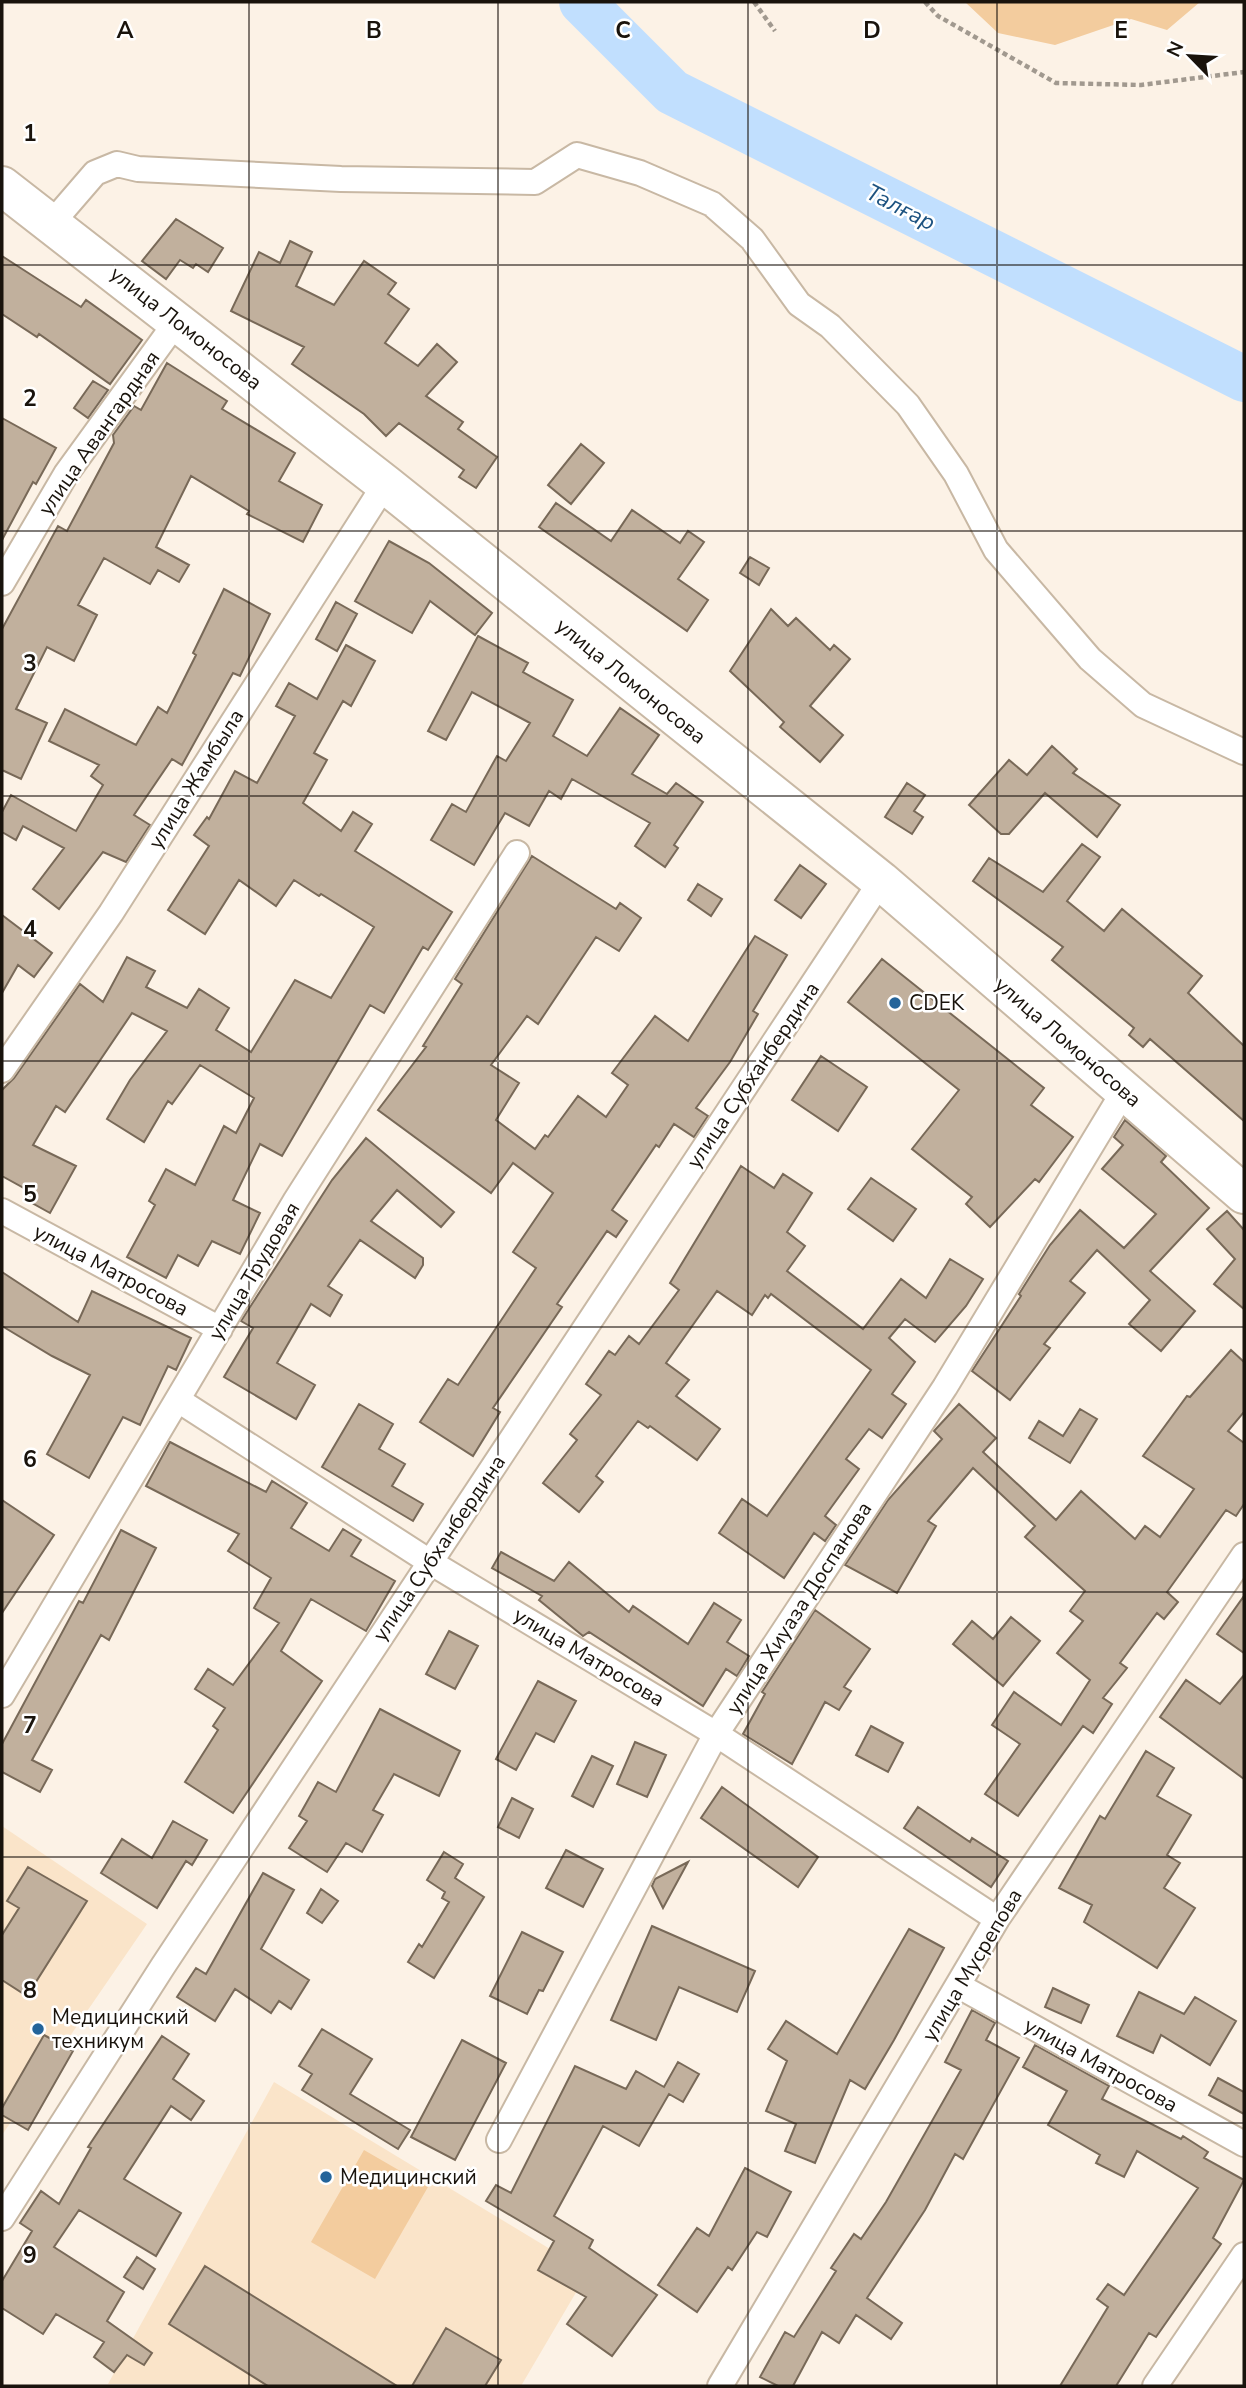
<svg xmlns="http://www.w3.org/2000/svg" width="1246" height="2388" font-family="'Nunito Sans',sans-serif">
<style>
.built{fill:#fae4c9}
.green{fill:#f3cc9e}
.lines{fill:none;stroke-linecap:round;stroke-linejoin:round}
.river{stroke:#c1dffe;stroke-width:46}
.building{fill:#c1b09d;stroke:#786958;stroke-width:2}
.minor-casing{stroke:#c8b8a4;stroke-width:28}
.primary-casing{stroke:#c8b8a4;stroke-width:42}
.path{stroke:#a1998f;stroke-width:4.5;stroke-dasharray:5 3.5;stroke-linecap:butt}
.minor{stroke:#fff;stroke-width:24}
.primary{stroke:#fff;stroke-width:38}
.grid{fill:none;stroke:#19130c;stroke-width:2;stroke-opacity:0.55}
.poi-dot{fill:#24649a;stroke:#fff;stroke-width:2.5}
.labels{text-anchor:middle;stroke-width:5;stroke-linejoin:round;paint-order:stroke}
.street-label{font-size:21px;fill:#19130c;stroke:#fff}
.poi-label{font-size:21px;fill:#19130c;stroke:#fff;text-anchor:start}
.water-label{font-size:23px;font-style:italic;fill:#1c5280;stroke:#fff}
.grid-label{font-size:23px;text-anchor:middle;font-weight:bold;fill:#19130c;stroke:#fff;stroke-width:5;stroke-linejoin:round;paint-order:stroke}
</style>
<rect width="100%" height="100%" fill="#fcf2e6"/>
<!-- built -->
<path class="built" d="M 2,1826 L 147,1924 L 2,2135 Z
M 274,2082 L 588,2272 L 521,2386 L 108,2384 Z"/>
<!-- green -->
<path class="green" d="M 965,2 L 1200,2 L 1167,30 L 1131,19 L 1055,45 L 998,33 Z
M 364,2150 L 428,2187 L 375,2279 L 311,2242 Z"/>
<g class="lines">
<!-- river -->
<path class="river" d="M 582,2 L 672,92 L 1244,379"/>
</g>
<!-- building -->
<path class="building" d="M 176,219 L 223,248 L 208,272 L 196,264 L 193,268 L 180,260 L 166,279 L 142,261 Z
M 290,241 L 312,252 L 296,286 L 334,305 L 364,261 L 396,283 L 388,294 L 409,309 L 385,343 L 418,366 L 437,344 L 457,362 L 426,396 L 463,422 L 458,429 L 497,457 L 476,488 L 459,477 L 464,470 L 399,423 L 386,436 L 364,414 L 292,364 L 304,347 L 231,311 L 259,252 L 280,263 Z
M 2,256 L 81,307 L 86,300 L 142,340 L 110,384 L 39,334 L 37,337 L 2,314 Z
M 167,363 L 227,401 L 222,409 L 295,453 L 279,481 L 322,505 L 303,542 L 247,514 L 249,511 L 191,476 L 156,547 L 189,565 L 179,582 L 158,570 L 150,584 L 104,558 L 78,605 L 97,615 L 74,661 L 47,647 L 16,709 L 47,723 L 21,779 L 2,770 L 2,629 L 58,526 L 67,531 L 114,443 L 113,435 L 134,406 L 141,410 Z
M 93,381 L 108,390 L 88,418 L 74,408 Z
M 2,418 L 56,448 L 36,484 L 33,482 L 2,540 Z
M 581,444 L 604,463 L 571,504 L 548,485 Z
M 556,503 L 611,541 L 632,510 L 680,543 L 688,531 L 704,542 L 678,579 L 708,600 L 687,631 L 539,527 Z
M 389,541 L 429,563 L 492,613 L 475,635 L 430,601 L 412,633 L 355,601 Z
M 750,557 L 769,568 L 759,585 L 740,573 Z
M 224,589 L 270,614 L 240,676 L 233,673 L 182,765 L 172,759 L 134,815 L 150,825 L 126,862 L 103,852 L 59,909 L 33,889 L 64,848 L 23,826 L 16,840 L 2,832 L 2,812 L 11,795 L 76,831 L 103,785 L 91,776 L 99,765 L 49,741 L 65,709 L 136,745 L 158,707 L 167,713 L 196,655 L 193,653 Z
M 336,602 L 357,614 L 337,651 L 316,639 Z
M 771,609 L 788,626 L 796,618 L 830,650 L 834,645 L 850,659 L 810,706 L 843,735 L 820,762 L 780,727 L 784,722 L 730,671 Z
M 478,636 L 528,663 L 523,672 L 573,700 L 553,736 L 587,756 L 620,708 L 659,735 L 632,774 L 667,794 L 676,783 L 703,802 L 674,845 L 678,848 L 665,867 L 635,846 L 650,823 L 572,779 L 561,799 L 549,791 L 529,826 L 505,813 L 474,865 L 431,840 L 452,804 L 466,812 L 497,756 L 506,761 L 530,723 L 472,692 L 446,740 L 428,731 Z
M 346,645 L 375,661 L 351,706 L 343,701 L 314,753 L 327,760 L 303,803 L 341,831 L 353,812 L 372,824 L 355,851 L 452,912 L 428,950 L 423,947 L 384,1013 L 370,1005 L 282,1156 L 260,1144 L 233,1200 L 260,1213 L 240,1254 L 212,1241 L 198,1266 L 178,1255 L 166,1278 L 127,1257 L 155,1205 L 149,1201 L 166,1169 L 195,1185 L 224,1126 L 236,1133 L 254,1098 L 200,1065 L 172,1104 L 168,1101 L 144,1142 L 107,1119 L 130,1080 L 167,1031 L 132,1013 L 65,1112 L 56,1106 L 33,1145 L 76,1166 L 50,1213 L 25,1199 L 29,1191 L 2,1176 L 2,1090 L 14,1078 L 80,984 L 103,1002 L 127,957 L 155,971 L 146,987 L 187,1008 L 199,989 L 229,1008 L 216,1030 L 251,1052 L 295,980 L 331,998 L 374,927 L 321,894 L 319,896 L 294,880 L 276,906 L 239,880 L 205,934 L 168,910 L 209,846 L 194,835 L 207,817 L 209,819 L 235,771 L 257,783 L 295,716 L 276,706 L 289,683 L 317,699 Z
M 1052,746 L 1077,769 L 1073,773 L 1120,805 L 1097,837 L 1045,793 L 1009,834 L 1001,834 L 969,805 L 1009,760 L 1027,775 Z
M 907,783 L 925,795 L 914,811 L 923,817 L 912,834 L 885,817 Z
M 1082,844 L 1100,857 L 1067,901 L 1104,931 L 1122,909 L 1202,976 L 1188,993 L 1244,1046 L 1244,1121 L 1150,1039 L 1143,1047 L 1129,1035 L 1134,1028 L 1052,960 L 1063,947 L 973,881 L 989,858 L 1043,892 Z
M 532,856 L 616,909 L 620,903 L 641,918 L 619,951 L 596,937 L 538,1024 L 527,1016 L 491,1065 L 519,1083 L 496,1120 L 535,1149 L 545,1135 L 548,1137 L 578,1096 L 606,1117 L 628,1085 L 612,1073 L 655,1016 L 688,1041 L 755,936 L 787,955 L 753,1011 L 758,1014 L 730,1062 L 696,1108 L 708,1116 L 694,1137 L 674,1124 L 659,1147 L 656,1145 L 612,1210 L 627,1221 L 616,1237 L 607,1231 L 557,1304 L 562,1307 L 493,1408 L 500,1412 L 473,1456 L 420,1422 L 448,1379 L 458,1385 L 536,1268 L 513,1252 L 553,1193 L 513,1163 L 491,1193 L 378,1110 L 426,1047 L 423,1046 L 462,984 L 455,979 Z
M 800,865 L 826,884 L 801,918 L 775,900 Z
M 698,884 L 722,899 L 711,916 L 688,900 Z
M 2,915 L 52,953 L 34,977 L 18,965 L 2,993 Z
M 882,959 L 1044,1088 L 1031,1105 L 1073,1137 L 1039,1182 L 1035,1179 L 990,1227 L 966,1204 L 972,1197 L 912,1149 L 959,1090 L 848,1002 Z
M 821,1056 L 867,1087 L 838,1131 L 792,1100 Z
M 1125,1120 L 1166,1156 L 1161,1162 L 1209,1208 L 1150,1271 L 1195,1311 L 1161,1351 L 1129,1324 L 1150,1300 L 1097,1250 L 1070,1281 L 1085,1293 L 1044,1344 L 1050,1348 L 1010,1400 L 972,1371 L 1021,1296 L 1019,1294 L 1050,1245 L 1080,1210 L 1124,1248 L 1156,1214 L 1102,1169 L 1123,1145 L 1114,1137 Z
M 366,1138 L 454,1212 L 441,1227 L 397,1190 L 371,1221 L 423,1258 L 423,1265 L 415,1278 L 360,1240 L 328,1286 L 342,1295 L 330,1316 L 311,1304 L 277,1363 L 315,1385 L 296,1419 L 224,1377 L 253,1328 L 241,1321 L 332,1180 Z
M 741,1166 L 774,1188 L 783,1174 L 812,1193 L 787,1232 L 805,1246 L 787,1271 L 863,1329 L 901,1279 L 926,1298 L 950,1259 L 983,1279 L 966,1306 L 935,1342 L 905,1319 L 889,1338 L 915,1362 L 892,1394 L 906,1404 L 882,1438 L 869,1429 L 846,1459 L 859,1469 L 825,1516 L 836,1525 L 825,1541 L 814,1533 L 784,1578 L 719,1533 L 742,1499 L 767,1516 L 871,1370 L 771,1294 L 768,1298 L 765,1295 L 752,1315 L 717,1291 L 666,1363 L 689,1380 L 676,1396 L 720,1429 L 697,1460 L 650,1426 L 648,1428 L 638,1421 L 596,1476 L 603,1482 L 579,1512 L 543,1483 L 577,1440 L 570,1434 L 601,1395 L 586,1384 L 609,1351 L 615,1355 L 629,1336 L 639,1344 L 679,1290 L 670,1283 Z
M 871,1178 L 916,1209 L 893,1241 L 848,1209 Z
M 1227,1211 L 1244,1230 L 1244,1309 L 1214,1284 L 1235,1259 L 1207,1229 Z
M 2,1272 L 78,1322 L 92,1291 L 191,1338 L 176,1370 L 168,1366 L 140,1425 L 123,1417 L 89,1478 L 47,1454 L 90,1375 L 52,1356 L 2,1326 Z
M 1231,1350 L 1244,1362 L 1244,1412 L 1228,1431 L 1244,1443 L 1244,1504 L 1236,1516 L 1226,1510 L 1167,1592 L 1178,1602 L 1164,1619 L 1157,1613 L 1120,1663 L 1127,1668 L 1103,1698 L 1112,1704 L 1093,1733 L 1083,1726 L 1018,1816 L 985,1794 L 1020,1744 L 992,1725 L 1014,1692 L 1061,1725 L 1090,1680 L 1057,1653 L 1083,1621 L 1070,1611 L 1085,1591 L 1025,1537 L 1035,1526 L 973,1468 L 928,1521 L 936,1526 L 897,1593 L 845,1565 L 888,1500 L 942,1439 L 934,1431 L 959,1404 L 996,1438 L 983,1452 L 1056,1520 L 1081,1491 L 1135,1539 L 1145,1526 L 1160,1537 L 1194,1489 L 1143,1456 L 1187,1396 L 1190,1397 Z
M 359,1404 L 393,1424 L 379,1449 L 405,1464 L 392,1486 L 423,1504 L 413,1521 L 322,1467 Z
M 1080,1409 L 1097,1419 L 1070,1463 L 1029,1438 L 1039,1421 L 1063,1436 Z
M 170,1442 L 266,1492 L 272,1481 L 307,1503 L 291,1528 L 329,1551 L 343,1529 L 361,1540 L 351,1556 L 395,1581 L 366,1631 L 311,1599 L 281,1651 L 322,1681 L 233,1813 L 185,1782 L 218,1730 L 213,1726 L 225,1708 L 195,1689 L 208,1669 L 233,1685 L 279,1623 L 254,1608 L 271,1578 L 228,1551 L 239,1534 L 146,1486 Z
M 2,1500 L 54,1535 L 2,1613 Z
M 121,1530 L 156,1548 L 109,1640 L 101,1635 L 32,1760 L 52,1770 L 40,1792 L 2,1772 L 2,1744 L 79,1601 L 83,1603 Z
M 501,1552 L 554,1581 L 569,1562 L 629,1612 L 633,1606 L 688,1644 L 714,1603 L 741,1620 L 727,1642 L 749,1656 L 737,1676 L 726,1669 L 703,1706 L 589,1632 L 583,1636 L 539,1600 L 542,1596 L 492,1568 Z
M 1244,1596 L 1244,1653 L 1217,1634 Z
M 815,1610 L 870,1649 L 844,1687 L 851,1691 L 839,1710 L 825,1702 L 792,1764 L 743,1734 L 765,1694 L 762,1692 Z
M 1011,1617 L 1040,1641 L 1003,1686 L 953,1644 L 972,1621 L 993,1639 Z
M 449,1631 L 478,1646 L 455,1689 L 426,1674 Z
M 1244,1675 L 1244,1779 L 1160,1717 L 1186,1680 L 1220,1704 Z
M 538,1681 L 576,1701 L 554,1742 L 536,1733 L 516,1770 L 496,1759 Z
M 380,1709 L 460,1751 L 439,1796 L 394,1774 L 373,1810 L 383,1815 L 362,1852 L 346,1843 L 327,1872 L 289,1848 L 307,1821 L 299,1816 L 318,1782 L 336,1792 Z
M 871,1726 L 903,1743 L 888,1772 L 856,1755 Z
M 635,1742 L 666,1755 L 647,1797 L 617,1784 Z
M 1146,1751 L 1174,1768 L 1157,1796 L 1191,1815 L 1167,1855 L 1180,1863 L 1164,1888 L 1195,1908 L 1157,1968 L 1084,1922 L 1092,1905 L 1059,1888 L 1100,1816 L 1105,1819 Z
M 592,1756 L 613,1766 L 593,1807 L 572,1796 Z
M 722,1787 L 818,1857 L 798,1887 L 701,1818 Z
M 512,1798 L 533,1809 L 519,1838 L 498,1827 Z
M 918,1807 L 970,1842 L 972,1838 L 1008,1861 L 991,1887 L 904,1828 Z
M 173,1821 L 207,1840 L 192,1865 L 186,1861 L 157,1908 L 101,1873 L 122,1839 L 152,1858 Z
M 566,1850 L 603,1869 L 583,1907 L 546,1888 Z
M 444,1852 L 463,1864 L 455,1878 L 484,1897 L 434,1978 L 408,1962 L 419,1944 L 422,1947 L 449,1902 L 442,1898 L 445,1892 L 427,1880 Z
M 688,1862 L 663,1908 L 652,1886 L 655,1879 Z
M 28,1867 L 87,1901 L 27,1996 L 2,1980 L 2,1935 L 19,1908 L 7,1901 Z
M 263,1873 L 294,1890 L 261,1949 L 309,1980 L 291,2009 L 279,2001 L 271,2013 L 235,1989 L 215,2021 L 177,1997 L 196,1968 L 206,1974 Z
M 321,1889 L 338,1901 L 322,1923 L 307,1913 Z
M 652,1926 L 755,1971 L 737,2012 L 679,1987 L 656,2040 L 611,2020 Z
M 909,1929 L 944,1948 L 894,2040 L 865,2089 L 850,2080 L 815,2163 L 785,2151 L 796,2124 L 766,2111 L 787,2061 L 768,2049 L 786,2021 L 837,2054 Z
M 522,1932 L 563,1952 L 543,1991 L 539,1990 L 527,2014 L 490,1996 Z
M 1053,1988 L 1089,2005 L 1081,2023 L 1045,2007 Z
M 1139,1992 L 1184,2014 L 1195,1997 L 1236,2021 L 1210,2065 L 1161,2035 L 1153,2053 L 1117,2036 Z
M 972,2010 L 995,2023 L 986,2040 L 1019,2058 L 963,2159 L 955,2154 L 925,2210 L 867,2298 L 902,2323 L 891,2339 L 856,2315 L 839,2343 L 822,2332 L 793,2386 L 778,2386 L 760,2377 L 785,2332 L 794,2337 L 836,2271 L 831,2268 L 854,2234 L 861,2239 L 886,2202 L 961,2070 L 945,2062 Z
M 322,2029 L 372,2059 L 350,2094 L 410,2130 L 398,2149 L 302,2090 L 312,2074 L 299,2066 Z
M 44,2035 L 73,2051 L 28,2130 L 2,2115 L 2,2108 Z
M 162,2036 L 189,2054 L 173,2079 L 204,2101 L 191,2120 L 171,2106 L 124,2179 L 181,2213 L 156,2256 L 79,2210 L 54,2247 L 124,2292 L 107,2321 L 152,2353 L 144,2365 L 127,2355 L 114,2372 L 94,2357 L 104,2342 L 56,2314 L 43,2334 L 2,2308 L 2,2281 L 32,2231 L 20,2223 L 41,2191 L 59,2204 L 91,2148 L 88,2147 Z
M 462,2040 L 506,2063 L 455,2160 L 411,2137 Z
M 1035,2045 L 1109,2086 L 1102,2099 L 1181,2139 L 1183,2136 L 1208,2152 L 1204,2158 L 1244,2180 L 1213,2238 L 1221,2244 L 1156,2337 L 1149,2333 L 1116,2386 L 1060,2386 L 1108,2307 L 1097,2299 L 1108,2284 L 1124,2295 L 1198,2188 L 1137,2151 L 1124,2177 L 1096,2163 L 1100,2155 L 1048,2125 L 1067,2091 L 1023,2067 Z
M 678,2062 L 699,2074 L 683,2102 L 669,2094 L 639,2146 L 603,2126 L 554,2216 L 593,2240 L 589,2248 L 657,2295 L 612,2356 L 567,2324 L 586,2297 L 538,2270 L 554,2241 L 486,2201 L 496,2185 L 511,2193 L 575,2066 L 626,2089 L 636,2071 L 664,2087 Z
M 1218,2078 L 1244,2092 L 1244,2114 L 1209,2095 Z
M 745,2168 L 791,2192 L 767,2237 L 757,2232 L 732,2270 L 728,2267 L 697,2312 L 658,2285 L 697,2228 L 709,2236 Z
M 137,2257 L 155,2269 L 143,2289 L 124,2277 Z
M 205,2266 L 397,2386 L 268,2386 L 169,2324 Z
M 446,2328 L 501,2360 L 485,2386 L 412,2386 Z"/>
<g class="lines">
<defs>
<path id="minor" d="M 51,224 L 95,173 L 117,164 L 138,169 L 341,179 L 535,182 L 577,155 L 640,173 L 712,204 L 752,239 L 799,304 L 830,326 L 908,405 L 956,474 L 996,550 L 1090,659 L 1143,705 L 1244,752
M 2,583 L 66,474 L 177,321
M 2,1070 L 111,913 L 385,484
M 2,1211 L 220,1329
M 178,1400 L 430,1562 L 716,1734 L 997,1919
M 2,1695 L 296,1200 L 517,853
M 959,1986 L 1244,2144
M 499,2140 L 716,1734 L 945,1387 L 1124,1091
M 2,2218 L 163,1966 L 881,881
M 720,2386 L 997,1919 L 1244,1555
M 1155,2386 L 1244,2255"/>
<path id="primary" d="M 2,186 L 385,484 L 881,881 L 1244,1194"/>
</defs>
<!-- minor casing -->
<use href="#minor" class="minor-casing"/>
<!-- primary casing -->
<use href="#primary" class="primary-casing"/>
<!-- path -->
<path class="path" d="M 754,2 L 775,31
M 925,2 L 938,16 L 1056,83 L 1141,85 L 1244,72"/>
<!-- minor -->
<use href="#minor" class="minor"/>
<!-- primary -->
<use href="#primary" class="primary"/>
</g>
<!-- grid -->
<path class="grid" d="M 249,2 L 249,2386M 498,2 L 498,2386M 748,2 L 748,2386M 997,2 L 997,2386M 2,265 L 1244,265M 2,531 L 1244,531M 2,796 L 1244,796M 2,1061 L 1244,1061M 2,1327 L 1244,1327M 2,1592 L 1244,1592M 2,1857 L 1244,1857M 2,2123 L 1244,2123"/>
<!-- markers -->
<g class="poi-dot">
<circle cx="895" cy="1003" r="7"/>
<circle cx="38" cy="2029" r="7"/>
<circle cx="326" cy="2177" r="7"/>
</g>
<g class="labels">
<!-- street labels -->
<g class="street-label">
<text transform="translate(186 328) rotate(38)" y="7">улица Ломоносова</text>
<text transform="translate(99 433) rotate(-55)" y="7">улица Авангардная</text>
<text transform="translate(631 681) rotate(39)" y="7">улица Ломоносова</text>
<text transform="translate(196 779) rotate(-58)" y="7">улица Жамбыла</text>
<text transform="translate(1068 1042) rotate(41)" y="7">улица Ломоносова</text>
<text transform="translate(753 1075) rotate(-56)" y="7">улица Субханбердина</text>
<text transform="translate(111 1270) rotate(28)" y="7">улица Матросова</text>
<text transform="translate(254 1271) rotate(-59)" y="7">улица Трудовая</text>
<text transform="translate(439 1548) rotate(-56)" y="7">улица Субханбердина</text>
<text transform="translate(799 1608) rotate(-57)" y="7">улица Хиуаза Доспанова</text>
<text transform="translate(589 1657) rotate(31)" y="7">улица Матросова</text>
<text transform="translate(972 1965) rotate(-59)" y="7">улица Мусрепова</text>
<text transform="translate(1101 2065) rotate(29)" y="7">улица Матросова</text>
</g>
<!-- poi labels -->
<g class="poi-label">
<text x="909" y="1010">CDEK</text>
<text x="52" y="2024">Медицинский<tspan x="52" dy="24">техникум</tspan></text>
<text x="340" y="2184">Медицинский</text>
</g>
<!-- water labels -->
<g class="water-label">
<text transform="translate(901 207) rotate(27)" y="8">Талғар</text>
</g>
</g>
<g class="grid-label">
<text x="125" y="38">A</text>
<text x="374" y="38">B</text>
<text x="623" y="38">C</text>
<text x="872" y="38">D</text>
<text x="1121" y="38">E</text>
<text x="30" y="141">1</text>
<text x="30" y="406">2</text>
<text x="30" y="671">3</text>
<text x="30" y="937">4</text>
<text x="30" y="1202">5</text>
<text x="30" y="1467">6</text>
<text x="30" y="1733">7</text>
<text x="30" y="1998">8</text>
<text x="30" y="2263">9</text>
</g>
<!-- border -->
<rect width="1246" height="2388" fill="none" stroke="#19130c" stroke-width="7"/>
<!-- north arrow -->
<g transform="translate(1190 56) rotate(295)" stroke="#ffffff" stroke-width="5" paint-order="stroke">
<path d="M0-5L12 26L0 18L-12 26Z" fill="#19130c"/>
<text y="-10" font-size="19" font-weight="bold" text-anchor="middle" fill="#19130c">N</text>
</g>
</svg>
